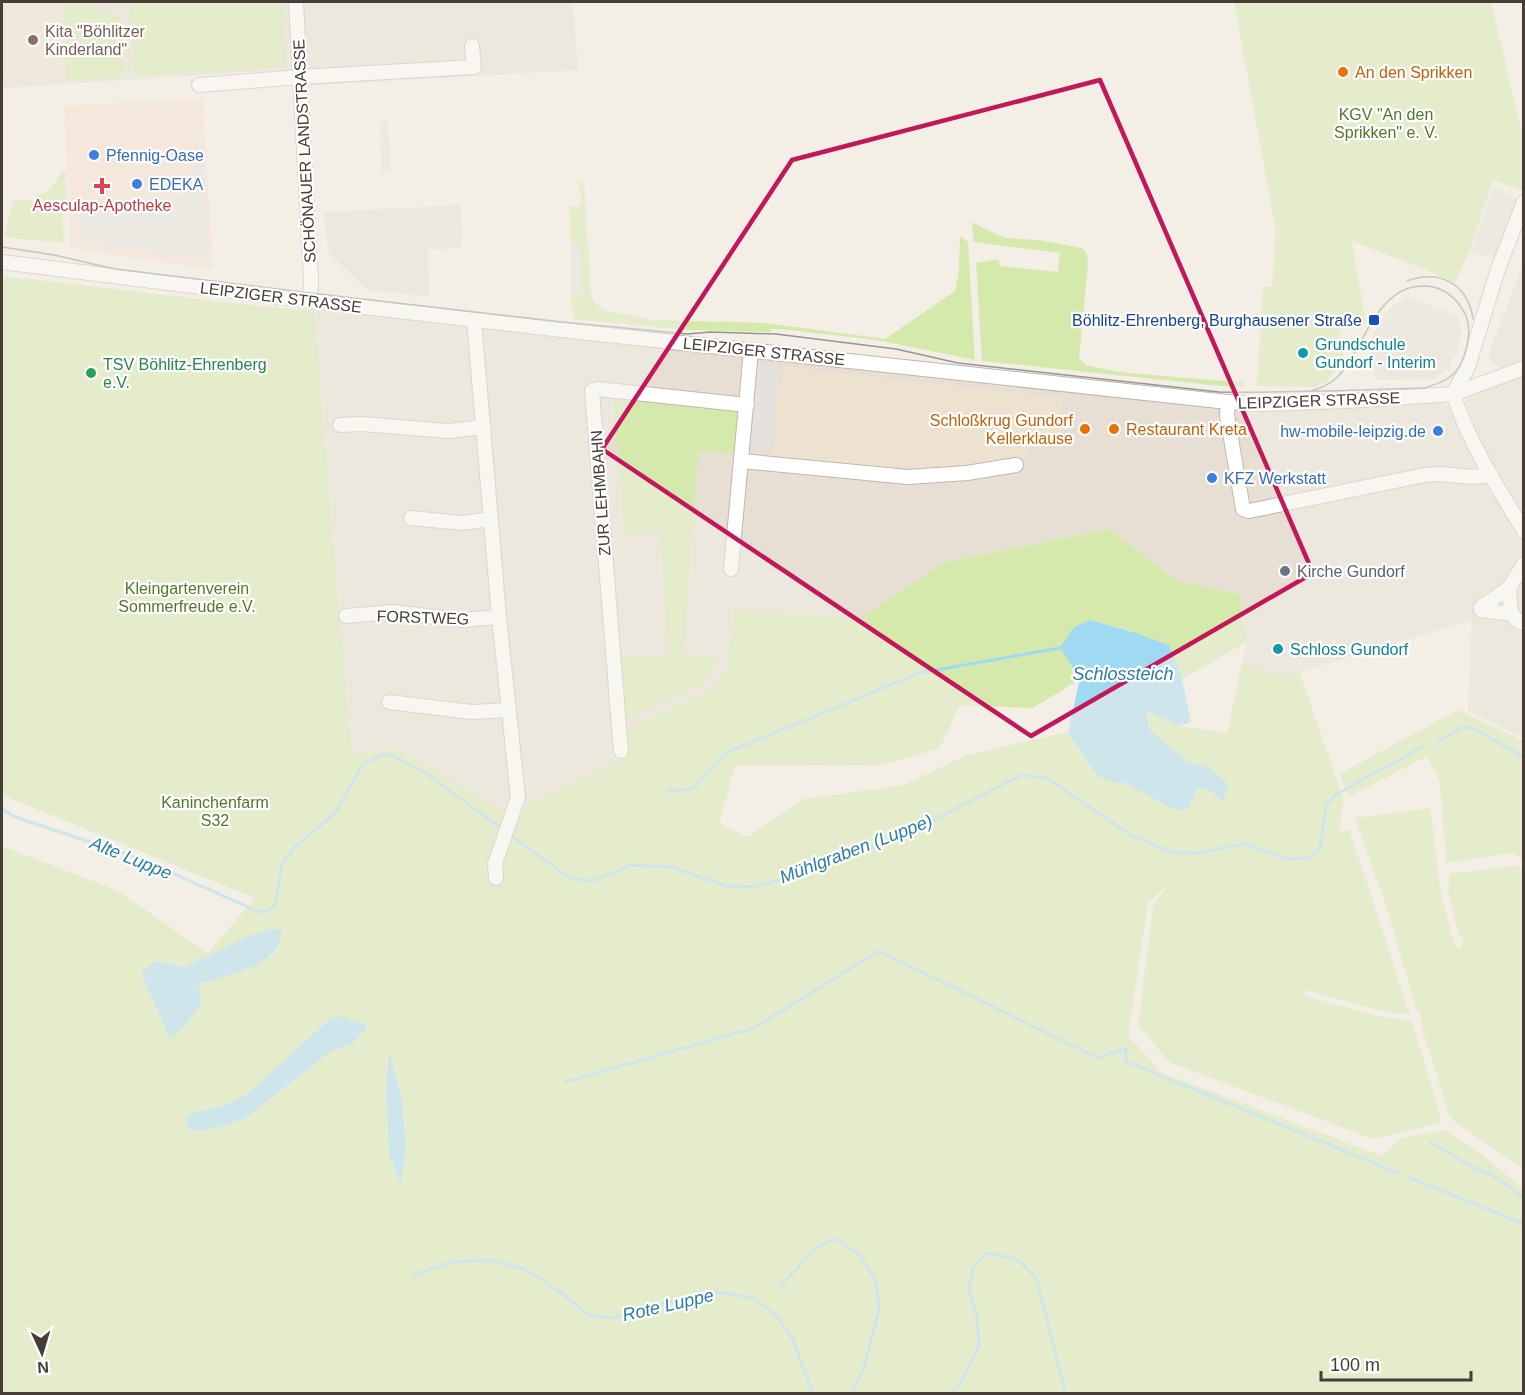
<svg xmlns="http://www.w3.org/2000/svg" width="1525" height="1395" font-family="Helvetica,sans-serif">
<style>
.residential{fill:#e7dfd4}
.commercial{fill:#f6e1d0}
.industrial{fill:#e5dfdb}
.education{fill:#ede1cf}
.green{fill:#d5e9ad;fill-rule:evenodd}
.parking{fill:#e4e1de}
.water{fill:#a0daf2}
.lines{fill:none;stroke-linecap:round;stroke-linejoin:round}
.stream{stroke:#a0daf2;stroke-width:3}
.minor-casing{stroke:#c2b7ab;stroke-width:16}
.minor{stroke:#fff;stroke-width:14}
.tram{stroke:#959595;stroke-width:1.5}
.marked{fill:none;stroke:#c2185b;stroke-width:4.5;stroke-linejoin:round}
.education-dot{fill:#8d6e63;stroke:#fff;stroke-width:2}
.food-dot{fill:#e8710a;stroke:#fff;stroke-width:2}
.shop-dot{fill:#3f7fe0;stroke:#fff;stroke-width:2}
.health-dot{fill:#e0444e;stroke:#fff;stroke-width:2}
.transit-dot{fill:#1a4fb4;stroke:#fff;stroke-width:2}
.culture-dot{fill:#0f9aa8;stroke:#fff;stroke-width:2}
.leisure-dot{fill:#2e9e5b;stroke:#fff;stroke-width:2}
.worship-dot{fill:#6b7280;stroke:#fff;stroke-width:2}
.labels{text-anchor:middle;stroke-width:4.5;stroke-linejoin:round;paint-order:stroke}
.education-label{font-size:16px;fill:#785e54;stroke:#fff;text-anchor:start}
.food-label{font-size:16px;fill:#c56008;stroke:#fff;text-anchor:start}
.park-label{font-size:16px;fill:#507927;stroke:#fff}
.street-label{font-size:16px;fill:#463d35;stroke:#fff}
.shop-label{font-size:16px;fill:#366cbe;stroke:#fff;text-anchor:start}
.health-label{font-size:16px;fill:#be3a42;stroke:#fff}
.transit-label{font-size:16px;fill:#164399;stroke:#fff;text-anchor:end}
.culture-label{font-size:16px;fill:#0d838f;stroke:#fff;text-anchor:start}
.leisure-label{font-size:16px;fill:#27864d;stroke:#fff;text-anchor:start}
.worship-label{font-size:16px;fill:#5b616d;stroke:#fff;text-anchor:start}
.water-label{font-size:18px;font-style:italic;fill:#297fa4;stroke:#fff}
</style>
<rect width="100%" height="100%" fill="#f3eee6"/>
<!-- residential -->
<path class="residential" d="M 2,2 L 573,2 L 578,70 L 298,86 L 295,69 L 2,88 Z
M 1523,264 L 1523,360 L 1503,367 L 1496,366 L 1490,359 L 1489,353 Z
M 315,310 L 1236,408 L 1440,402 L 1449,407 L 1455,419 L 1468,412 L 1467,401 L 1478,392 L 1523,375 L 1523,738 L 1468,711 L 1472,620 L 1284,677 L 1242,663 L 1247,642 L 1239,594 L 1178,581 L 1109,529 L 944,562 L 859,619 L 734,609 L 726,673 L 716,687 L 625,731 L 620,760 L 508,814 L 397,748 L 352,755 L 328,476 Z
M 1375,331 L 1410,338 L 1454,356 L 1449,368 L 1435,379 L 1376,380 L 1369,341 Z"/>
<!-- commercial -->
<path class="commercial" d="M 203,98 L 213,269 L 118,256 L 71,248 L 64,106 Z"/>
<!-- industrial -->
<path class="industrial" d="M 461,205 L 462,248 L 428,250 L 430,297 L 367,290 L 329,253 L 323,212 Z"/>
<!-- education -->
<path class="education" d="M 2,2 L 63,2 L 66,81 L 44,82 L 2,78 Z
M 781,366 L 1063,398 L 1058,445 L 1030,442 L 1028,456 L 1018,455 L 1017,461 L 911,472 L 771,460 Z"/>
<!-- green -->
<path class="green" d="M 63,2 L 75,2 L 121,17 L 124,77 L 66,81 Z
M 130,2 L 283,2 L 286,67 L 134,76 Z
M 1234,2 L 1491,2 L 1523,137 L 1524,184 L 1521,190 L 1493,180 L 1470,250 L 1455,283 L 1429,271 L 1352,241 L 1366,324 L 1339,328 L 1343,355 L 1336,370 L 1328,381 L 1313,387 L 1257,386 L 1263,287 L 1272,287 L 1276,231 Z
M 61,171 L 66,171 L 67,205 L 62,205 L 64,243 L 4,237 L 13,199 L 34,201 L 35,196 C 49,192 55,185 61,171 Z
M 584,182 L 591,296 L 595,303 L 604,310 L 653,320 L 766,323 L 885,339 L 955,291 L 959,270 L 960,236 L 968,242 L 975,360 L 876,340 L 781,329 L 771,329 L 771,332 L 689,330 L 573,319 L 571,295 L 582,294 L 579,244 L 571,244 L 569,207 L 581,206 L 579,183 Z
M 972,222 L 983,228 L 1005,238 L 1038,240 L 1082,248 L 1087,254 L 1088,263 L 1079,358 L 1086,365 L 1119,372 L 1233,382 L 1244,380 L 1244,387 L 1221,386 L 982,361 L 976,263 L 999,259 L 999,266 L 1058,272 L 1060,253 L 974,242 Z
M 2,276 L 287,309 L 315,310 L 328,476 L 352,755 L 397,748 L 508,814 L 619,760 L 624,731 L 716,687 L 726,673 L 734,609 L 859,619 L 944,562 L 1109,529 L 1178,581 L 1239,594 L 1247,642 L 1182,679 L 1169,645 L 1136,633 L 1090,620 L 1080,679 L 1033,708 L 960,705 L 940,748 L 883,765 L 735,766 L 719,823 L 748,837 L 804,799 L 904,785 L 967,755 L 1068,732 L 1097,776 L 1123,782 L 1173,808 L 1188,808 L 1198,789 L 1209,790 L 1210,768 L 1187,761 L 1149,729 L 1147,711 L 1178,726 L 1227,733 L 1242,663 L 1284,677 L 1299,671 L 1344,800 L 1339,831 L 1349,830 C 1371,891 1389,953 1410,1015 L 1377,1010 L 1305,990 L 1305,996 L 1382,1017 L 1412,1021 L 1442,1122 L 1373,1139 L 1169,1062 L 1138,1025 L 1153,905 L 1172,881 L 1148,903 L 1128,1036 L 1163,1073 L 1382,1156 L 1402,1138 L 1444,1130 L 1474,1148 L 1523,1189 L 1523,1393 L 2,1393 L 2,846 L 116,890 L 208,953 L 255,898 L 2,795 ZM 248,936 L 280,943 L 273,955 L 246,970 L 199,984 L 170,1038 L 141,974 L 155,961 L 185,967 ZM 343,1016 L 350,1020 L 353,1043 L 330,1052 L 244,1119 L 217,1128 L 199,1131 L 198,1111 L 221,1107 L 247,1095 L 331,1018 ZM 389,1054 L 402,1098 L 406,1147 L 401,1183 L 389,1154 L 386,1086 Z
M 613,395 L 739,411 L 734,454 L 698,451 L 684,654 L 716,656 L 713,669 L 702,684 L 621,722 L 617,658 L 668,655 L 660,532 L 624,534 Z
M 1458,710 L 1523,741 L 1523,858 L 1511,853 L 1446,863 L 1440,781 L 1427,756 L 1349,797 L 1339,774 Z
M 1430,808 L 1441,894 L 1455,947 L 1461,948 L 1464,939 L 1459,935 L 1448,893 L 1450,874 L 1517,865 L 1523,873 L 1523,1169 L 1455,1122 L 1449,1115 L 1420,1021 L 1421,1014 L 1417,1012 L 1388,912 L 1355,818 Z"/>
<!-- parking -->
<path class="parking" d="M 388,121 L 391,171 L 382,172 L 379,122 Z
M 204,159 L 209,257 L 179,257 L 81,241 L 80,200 L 193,194 L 193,160 Z
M 1493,188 L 1517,198 L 1494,260 L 1471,252 Z
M 571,244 L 580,244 L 582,295 L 571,295 Z
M 1407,296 L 1457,316 L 1460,323 L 1462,333 L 1456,356 L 1410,337 L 1375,331 L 1389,309 Z
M 754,364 L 781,366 L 772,447 L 746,444 Z
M 731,569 L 792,576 L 788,605 L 727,598 Z"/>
<!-- water -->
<path class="water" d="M 1090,620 L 1136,633 L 1169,645 L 1182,679 L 1191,722 L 1178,726 L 1147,711 L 1149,729 L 1187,761 L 1210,768 L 1229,785 L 1223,801 L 1209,790 L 1198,789 L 1188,808 L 1184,811 L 1173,809 L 1123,782 L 1115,783 L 1097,776 L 1068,732 L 1080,679 L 1060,648 L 1074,627 Z
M 270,929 L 282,930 C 281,935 281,940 279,944 C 268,968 222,977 199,984 L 201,1003 L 186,1025 L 170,1039 L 141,973 L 155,961 L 185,967 L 248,936 Z
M 343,1016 L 350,1020 L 366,1024 L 366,1029 L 353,1043 L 330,1052 L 244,1119 L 217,1128 L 199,1131 L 188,1129 L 186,1116 L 198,1111 L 221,1107 L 246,1095 L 331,1018 Z
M 389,1052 L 402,1098 L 406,1147 L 401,1185 L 389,1154 L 386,1086 Z"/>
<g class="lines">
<!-- stream -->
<path class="stream" d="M 1437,742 L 1463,727 L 1472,728 L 1524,757
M 668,791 L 693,789 L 726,753 L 919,673 L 1060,648
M 2,809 L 15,817 L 141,859 L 259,912 L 267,911 L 275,905 L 282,864 L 294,848 L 336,812 L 363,764 L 382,755 L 394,756 L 427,774 L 502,829
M 510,835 L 571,879 L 593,881 L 632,865 L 671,867 L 726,886 L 752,887 L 800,875 L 922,826 L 1022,775 L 1047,778 L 1132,836 L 1173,852 L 1198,853 L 1243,844 L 1290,859 L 1308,858 L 1320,849 L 1326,806 L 1335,795 L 1422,747
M 565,1082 L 754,1028 L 879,951 L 1098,1058 L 1126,1048 L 1125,1061 L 1398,1173
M 1430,1142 L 1474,1168 L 1490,1174 L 1510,1187 L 1524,1199
M 1410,1178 L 1524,1224
M 413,1275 L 452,1262 L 492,1260 L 527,1270 L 563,1294 L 588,1315 L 612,1318 L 681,1299 L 718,1292 L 753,1298 L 776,1315 L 793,1340 L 813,1394
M 781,1285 L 820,1245 L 836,1239 L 860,1255 L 876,1282 L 879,1310 L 864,1367 L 852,1394
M 951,1394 L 959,1386 L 979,1346 L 977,1316 L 969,1289 L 973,1267 L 987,1253 L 1017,1259 L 1036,1278 L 1065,1391 L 1064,1394"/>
<defs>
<path id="minor" d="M 296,2 L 311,280 L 310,300
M 199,85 L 300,77 L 474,67 L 472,46
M 2,262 L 287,298 L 562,330 L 1228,402 L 1260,404 L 1346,401 L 1453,394 L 1524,368
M 474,320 L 499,617 L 518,797 L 495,864 L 496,878
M 1453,394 L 1468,367 L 1498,269 L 1524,202
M 1453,394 C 1469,442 1497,487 1524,531
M 1228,402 L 1227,415 L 1243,509 L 1249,511 L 1425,475 L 1440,474 L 1472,477 L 1491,475
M 340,425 L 362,424 L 448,431 L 484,427
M 742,461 L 908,477 L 967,473 L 1016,465
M 411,518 L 462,523 L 491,519
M 731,569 L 751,350
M 1509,588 L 1511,614 L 1481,610 L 1481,607 L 1509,588 L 1524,564
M 1511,614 L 1518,621 L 1524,623
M 346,616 L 392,612 L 463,620 L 499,617
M 389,702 L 472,712 L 509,710
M 621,751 L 592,391 L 598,389 L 747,405"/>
</defs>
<!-- minor casing -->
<use href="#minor" class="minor-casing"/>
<!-- minor -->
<use href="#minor" class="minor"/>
<!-- tram -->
<path class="tram" d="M 2,247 L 54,255 L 115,269 L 310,293 L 562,322 L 687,334 L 711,332 L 776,334 L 896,349 L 958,363 L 1219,392 C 1287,393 1356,390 1424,388 C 1434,385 1442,383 1450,377 C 1465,366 1472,337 1467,319 C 1466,313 1461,307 1458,303 C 1449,292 1436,285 1422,286 C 1378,287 1365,343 1342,372 C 1333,383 1323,387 1311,391
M 1407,281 C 1440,269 1468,284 1473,319"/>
</g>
<!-- marked area -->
<path d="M0 0H1525V1395H0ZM 1100,80 L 1313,573 L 1031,736 L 602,449 L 792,160 Z" fill="#f3eee6" fill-opacity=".55" fill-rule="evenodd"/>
<path class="marked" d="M 1100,80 L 1313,573 L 1031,736 L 602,449 L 792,160 Z"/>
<!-- markers -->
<circle class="education-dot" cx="33" cy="40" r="6"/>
<g class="food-dot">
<circle cx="1343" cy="72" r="6"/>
<circle cx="1085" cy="429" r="6"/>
<circle cx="1114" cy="429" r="6"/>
</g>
<g class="shop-dot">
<circle cx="94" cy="155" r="6"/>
<circle cx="137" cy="184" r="6"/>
<circle cx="1438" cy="431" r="6"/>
<circle cx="1212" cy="478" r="6"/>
</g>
<path class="health-dot" d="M99 177h6v6h6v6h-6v6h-6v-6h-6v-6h6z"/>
<rect class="transit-dot" x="1368" y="314" width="12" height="12" rx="3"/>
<g class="culture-dot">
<circle cx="1303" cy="353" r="6"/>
<circle cx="1278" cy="649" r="6"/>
</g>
<circle class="leisure-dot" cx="91" cy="373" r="6"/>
<circle class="worship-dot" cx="1285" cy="571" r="6"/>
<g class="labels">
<!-- education labels -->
<g class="education-label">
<text x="45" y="37">Kita "Böhlitzer<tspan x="45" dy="18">Kinderland"</tspan></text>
</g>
<!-- food labels -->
<g class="food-label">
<text x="1355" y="78">An den Sprikken</text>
<text x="1073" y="426" text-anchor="end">Schloßkrug Gundorf<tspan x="1073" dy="18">Kellerklause</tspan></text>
<text x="1126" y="435">Restaurant Kreta</text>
</g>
<!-- park labels -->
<g class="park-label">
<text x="1386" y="120">KGV "An den<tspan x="1386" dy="18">Sprikken" e. V.</tspan></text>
<text x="187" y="594">Kleingartenverein<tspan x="187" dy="18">Sommerfreude e.V.</tspan></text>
<text x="215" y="808">Kaninchenfarm<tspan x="215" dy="18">S32</tspan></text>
</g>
<!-- street labels -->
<g class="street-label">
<text transform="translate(304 151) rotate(-93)" y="6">SCHÖNAUER LANDSTRASSE</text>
<text transform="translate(281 297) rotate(7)" y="6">LEIPZIGER STRASSE</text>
<text transform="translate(764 351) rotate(6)" y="6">LEIPZIGER STRASSE</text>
<text transform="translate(1319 400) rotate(-2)" y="6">LEIPZIGER STRASSE</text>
<text transform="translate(600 493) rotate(-94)" y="6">ZUR LEHMBAHN</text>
<text transform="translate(423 617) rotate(2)" y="6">FORSTWEG</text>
</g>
<!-- shop labels -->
<g class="shop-label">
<text x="106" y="161">Pfennig-Oase</text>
<text x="149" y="190">EDEKA</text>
<text x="1426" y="437" text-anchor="end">hw-mobile-leipzig.de</text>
<text x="1224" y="484">KFZ Werkstatt</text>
</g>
<!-- health labels -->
<g class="health-label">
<text x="102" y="211">Aesculap-Apotheke</text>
</g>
<!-- transit labels -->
<g class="transit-label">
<text x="1362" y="326">Böhlitz-Ehrenberg, Burghausener Straße</text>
</g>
<!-- culture labels -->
<g class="culture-label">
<text x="1315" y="350">Grundschule<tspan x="1315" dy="18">Gundorf - Interim</tspan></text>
<text x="1290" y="655">Schloss Gundorf</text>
</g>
<!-- leisure labels -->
<g class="leisure-label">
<text x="103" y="370">TSV Böhlitz-Ehrenberg<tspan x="103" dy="18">e.V.</tspan></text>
</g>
<!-- worship labels -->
<g class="worship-label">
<text x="1297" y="577">Kirche Gundorf</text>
</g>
<!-- water labels -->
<g class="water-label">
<text x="1123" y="680">Schlossteich</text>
<text transform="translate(856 849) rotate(-21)" y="6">Mühlgraben (Luppe)</text>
<text transform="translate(131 858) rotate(22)" y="6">Alte Luppe</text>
<text transform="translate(668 1305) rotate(-13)" y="6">Rote Luppe</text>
</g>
</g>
<!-- border -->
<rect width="1525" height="1395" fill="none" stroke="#463d35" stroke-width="6"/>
<!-- north arrow -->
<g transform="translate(42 1353) rotate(176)" stroke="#ffffff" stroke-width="4.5" paint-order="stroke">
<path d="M0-4.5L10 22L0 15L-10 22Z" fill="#463d35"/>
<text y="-9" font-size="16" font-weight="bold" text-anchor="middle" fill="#463d35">N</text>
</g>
<!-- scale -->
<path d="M1321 1371v9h150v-9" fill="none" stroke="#463d35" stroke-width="3"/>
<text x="1330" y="1371" font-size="18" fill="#463d35" stroke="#ffffff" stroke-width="4.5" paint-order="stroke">100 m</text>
</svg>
